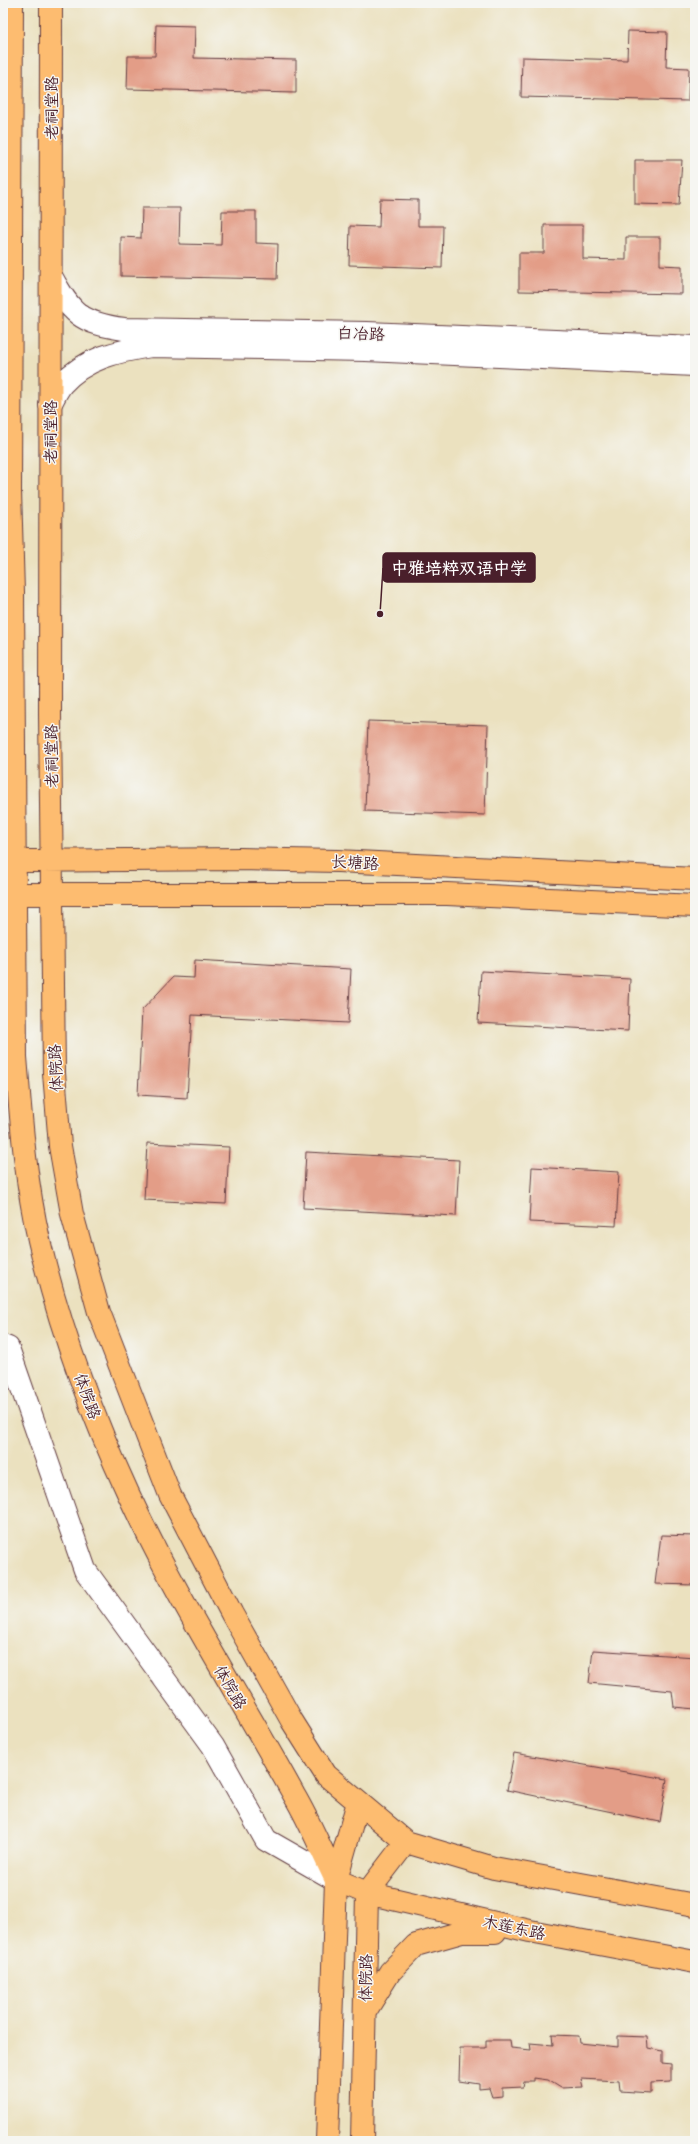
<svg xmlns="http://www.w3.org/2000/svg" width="698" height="2144" font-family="Caveat,'LXGW WenKai TC',sans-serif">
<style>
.building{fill:#e39d87}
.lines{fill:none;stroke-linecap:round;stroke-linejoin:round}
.minor-casing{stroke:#623c41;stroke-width:24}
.major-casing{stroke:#623c41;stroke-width:24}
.minor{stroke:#fff;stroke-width:22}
.major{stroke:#fdbc70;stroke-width:22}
.labels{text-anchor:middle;stroke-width:3;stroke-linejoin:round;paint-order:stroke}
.street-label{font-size:16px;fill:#4a1f2b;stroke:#f6f6f2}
.leader{fill:none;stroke:#4a1f2b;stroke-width:1.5}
.callout-dot{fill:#4a1f2b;stroke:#f6f6f2;stroke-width:1.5}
.callout{fill:#4a1f2b;stroke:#4a1f2b;stroke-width:1.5}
.callout-label{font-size:17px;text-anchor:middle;font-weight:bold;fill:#fff}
</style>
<rect width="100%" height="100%" fill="#f6f6f2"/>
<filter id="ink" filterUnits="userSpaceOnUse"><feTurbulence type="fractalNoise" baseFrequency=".025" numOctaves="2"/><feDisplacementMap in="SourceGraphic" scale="8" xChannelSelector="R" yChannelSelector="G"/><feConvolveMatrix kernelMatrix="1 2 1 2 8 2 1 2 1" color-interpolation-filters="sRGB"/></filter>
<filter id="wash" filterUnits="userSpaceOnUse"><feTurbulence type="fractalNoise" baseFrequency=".012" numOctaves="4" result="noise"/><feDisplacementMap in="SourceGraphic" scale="16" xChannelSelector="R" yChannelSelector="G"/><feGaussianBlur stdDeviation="0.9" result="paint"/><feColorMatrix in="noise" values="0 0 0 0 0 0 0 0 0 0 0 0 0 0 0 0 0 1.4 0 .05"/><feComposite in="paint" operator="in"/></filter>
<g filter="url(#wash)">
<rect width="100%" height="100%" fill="#ebe1bf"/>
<g id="blocks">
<!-- building -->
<path class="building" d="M 156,25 L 195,26 L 194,58 L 296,60 L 296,93 L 127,89 L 128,56 L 155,56 Z
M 628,31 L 667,32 L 666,67 L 689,68 L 688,101 L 521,97 L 522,57 L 627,60 Z
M 635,160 L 682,160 L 679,205 L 635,204 Z
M 380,199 L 418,200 L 418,226 L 443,226 L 442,268 L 349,265 L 350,226 L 379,227 Z
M 142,208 L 180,208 L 179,244 L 221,245 L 222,211 L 256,211 L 256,243 L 278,244 L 277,279 L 121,276 L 121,237 L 141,238 Z
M 544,225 L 583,225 L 583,259 L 626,260 L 626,237 L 660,237 L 660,265 L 682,266 L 682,294 L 519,291 L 519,253 L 544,253 Z
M 368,721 L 488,725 L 485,815 L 365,811 Z
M 195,960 L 351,969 L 348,1023 L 192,1015 L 187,1098 L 138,1095 L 142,1010 L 173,977 L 194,978 Z
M 481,971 L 630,979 L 628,1031 L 478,1023 Z
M 147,1143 L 229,1147 L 226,1204 L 144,1200 Z
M 306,1152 L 459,1160 L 456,1216 L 303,1208 Z
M 532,1167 L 619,1172 L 616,1226 L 529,1222 Z
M 661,1535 L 695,1536 L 695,1585 L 655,1584 Z
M 593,1650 L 695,1657 L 695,1709 L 674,1707 L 672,1691 L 589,1683 Z
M 514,1753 L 667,1779 L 660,1822 L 507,1790 Z
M 552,2035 L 579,2036 L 580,2043 L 618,2047 L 618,2036 L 647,2037 L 648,2048 L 662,2051 L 662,2063 L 671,2064 L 671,2082 L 651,2083 L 651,2093 L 620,2091 L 619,2081 L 581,2079 L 583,2087 L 561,2088 L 548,2080 L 534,2078 L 534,2081 L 524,2081 L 523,2087 L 502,2088 L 502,2096 L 492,2097 L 489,2088 L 479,2089 L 479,2084 L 459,2081 L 460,2048 L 486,2048 L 486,2040 L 510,2040 L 511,2048 L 531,2050 L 530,2043 L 553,2045 Z"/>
</g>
</g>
<g filter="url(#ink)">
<use href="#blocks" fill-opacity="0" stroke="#623c41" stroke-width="1"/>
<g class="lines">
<defs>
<path id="minor" d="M 51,276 C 71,313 80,323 124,329 L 367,333 L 695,347
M 50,405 C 53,399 57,390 62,384 C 85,358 118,351 151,346 L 366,350 L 695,365
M 3,1346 L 8,1348 L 85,1570 L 213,1746 L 266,1840 L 336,1880"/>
<path id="major" d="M 12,3 L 10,490 L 13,592 L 16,1057 C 21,1118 25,1180 39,1240 C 59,1326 91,1413 128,1493 C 176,1598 239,1695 294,1795 C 310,1822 322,1852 336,1880 L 367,1893 L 530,1931 L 695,1962
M 51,3 L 50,714 L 54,1073 L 60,1146 L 72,1214 L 99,1312 L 170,1495 L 232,1614 L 292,1721 L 326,1775 L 406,1842 L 494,1868 L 695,1905
M 14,861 L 240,859 L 338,861 L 695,879
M 14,894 L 447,894 L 695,906
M 365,2012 L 390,1972 L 416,1945 L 462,1932 L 495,1932
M 327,2141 L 336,1880 L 358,1802
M 362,2141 L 367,1893 L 406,1842"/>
</defs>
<!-- minor casing -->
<use href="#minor" class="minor-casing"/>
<!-- major casing -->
<use href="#major" class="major-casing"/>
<!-- minor -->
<use href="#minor" class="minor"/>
<!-- major -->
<use href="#major" class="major"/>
</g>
</g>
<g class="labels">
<!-- street labels -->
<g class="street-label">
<text transform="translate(51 108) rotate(-90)" y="6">老祠堂路</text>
<text transform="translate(361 333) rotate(2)" y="6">白冶路</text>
<text transform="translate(50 432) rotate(-90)" y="6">老祠堂路</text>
<text transform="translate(51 756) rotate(-91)" y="6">老祠堂路</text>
<text transform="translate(355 862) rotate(3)" y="6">长塘路</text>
<text transform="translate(55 1068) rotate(-93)" y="6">体院路</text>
<text transform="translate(88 1396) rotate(70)" y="6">体院路</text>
<text transform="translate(231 1687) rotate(60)" y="6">体院路</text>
<text transform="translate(514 1927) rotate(12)" y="6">木莲东路</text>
<text transform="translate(365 1978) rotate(-89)" y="6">体院路</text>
</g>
</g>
<!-- callouts -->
<path class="leader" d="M380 614L383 568"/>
<circle class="callout-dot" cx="380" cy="614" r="4"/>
<rect class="callout" x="383" y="553" width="152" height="29" rx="4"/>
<g class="callout-label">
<text x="459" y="574">中雅培粹双语中学</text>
</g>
<!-- margin -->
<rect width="698" height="2144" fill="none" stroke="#f6f6f2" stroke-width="16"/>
</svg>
